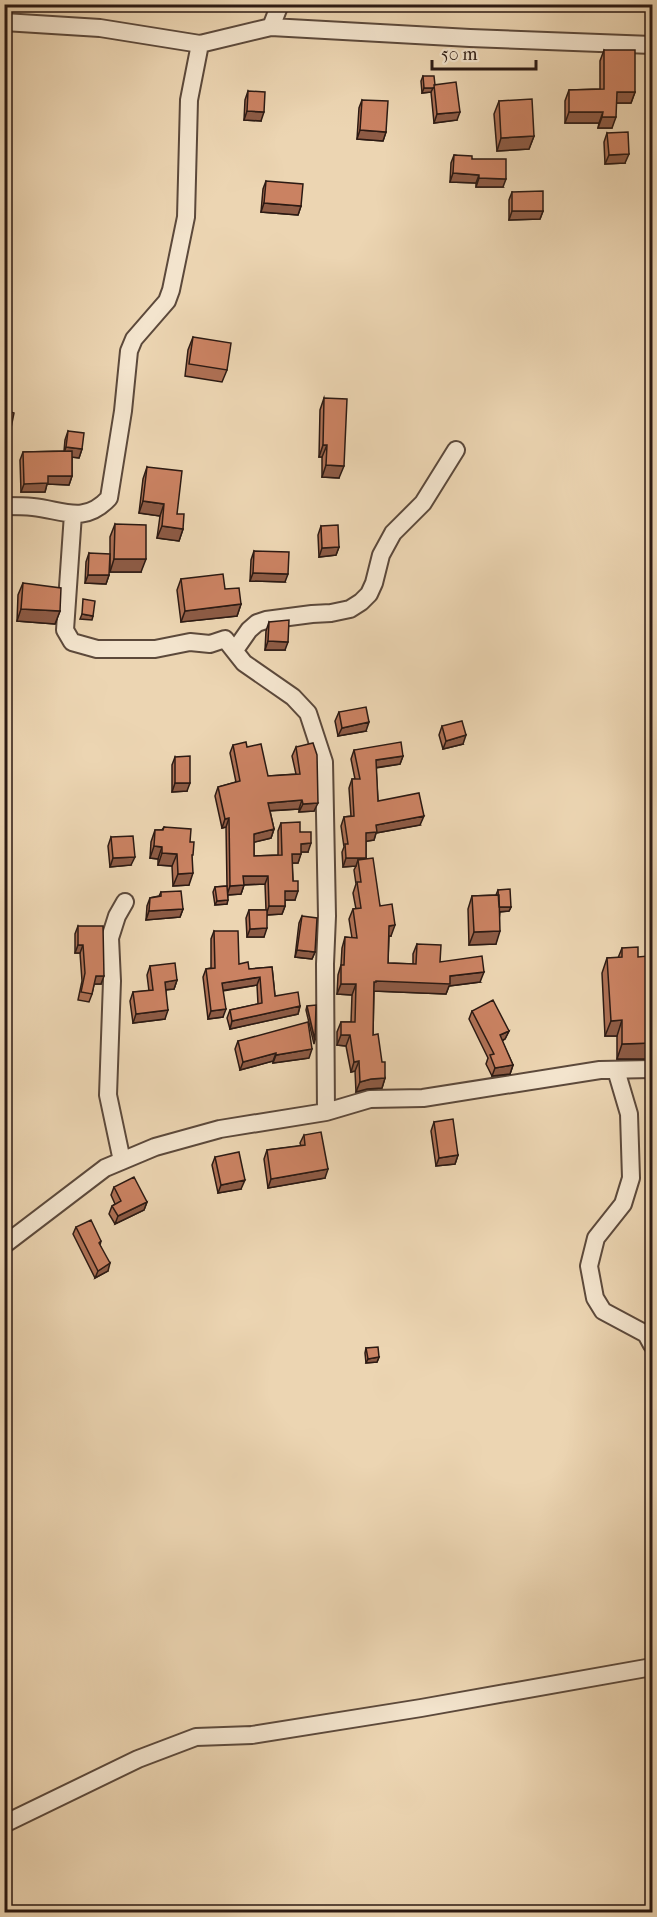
<svg xmlns="http://www.w3.org/2000/svg" width="657" height="1917" font-family="'IM FELL French Canon',serif">
<style>
.lines{fill:none;stroke-linecap:round;stroke-linejoin:round}
.street-casing{stroke:#5c493b;stroke-width:20}
.street{stroke:#f3e4cd;stroke-width:16}
.wall{fill:#ae7054;stroke:#2c1a13;stroke-width:1.5}
.shaded-wall{fill:#8d5b45;stroke:#2c1a13;stroke-width:1.5}
.building{fill:#ca8262;stroke:#2c1a13;stroke-width:1.5}
</style>
<rect width="100%" height="100%" fill="#ecd5b2"/>
<filter id="stains"><feTurbulence type="fractalNoise" baseFrequency=".00333" numOctaves="4"/><feColorMatrix values="0 0 0 0 .2 0 0 0 0 .09 0 0 0 0 .02 0 0 0 .5 -.17"/></filter>
<radialGradient id="worn" r=".72"><stop offset=".6" stop-color="#630" stop-opacity="0"/><stop offset="1" stop-color="#630" stop-opacity=".3"/></radialGradient>
<g class="lines">
<defs>
<path id="street" d="M 4,22 L 100,28 L 200,44 L 271,27 L 470,38 L 652,45
M 271,27 L 280,4
M 4,506 C 14,506 24,506 33,507 C 63,510 84,525 109,498 L 123,411 L 129,351 L 134,339 L 167,301 L 171,290 L 186,217 L 189,100 L 200,44
M 235,650 L 249,630 L 257,623 L 266,620 L 312,614 L 331,613 L 350,609 L 361,602 L 369,594 L 374,583 L 381,555 L 393,533 L 423,503 L 456,450
M 616,1070 L 629,1114 L 631,1178 L 623,1204 L 596,1238 L 589,1266 L 595,1298 L 603,1311 L 646,1334 L 652,1345
M 326,1112 L 370,1099 L 423,1098 L 600,1070 L 652,1069
M 122,1161 L 108,1095 L 112,981 L 110,938 L 117,916 L 125,902
M 4,1245 L 105,1168 L 155,1147 L 220,1129 L 326,1112 L 325,964 L 327,916 L 324,762 L 308,713 L 293,697 L 244,663 L 225,639 L 210,644 L 190,642 L 155,649 L 97,649 L 72,642 L 65,630 L 73,514
M 4,1824 L 138,1759 L 196,1737 L 252,1735 L 421,1708 L 652,1667"/>
</defs>
<!-- street casing -->
<use href="#street" class="street-casing"/>
<!-- street -->
<use href="#street" class="street"/>
</g>
<!-- wall -->
<path class="wall" d="M 604,50 L 635,92 L 631,103 L 616,103 L 612,128 L 598,128 L 599,123 L 565,123 L 565,101 L 569,90 L 600,89 L 600,61 Z
M 423,76 L 435,85 L 457,120 L 434,123 L 431,92 L 422,93 L 421,81 Z
M 248,91 L 261,121 L 244,120 L 245,100 Z
M 362,100 L 386,132 L 383,141 L 357,139 L 359,108 Z
M 499,101 L 534,136 L 529,149 L 497,151 L 494,114 Z
M 607,133 L 625,163 L 605,164 L 604,142 Z
M 454,155 L 472,159 L 503,187 L 476,187 L 476,183 L 450,182 L 451,163 Z
M 266,181 L 301,206 L 298,215 L 261,212 L 263,189 Z
M 512,192 L 543,211 L 540,219 L 509,220 L 509,200 Z
M 193,337 L 227,370 L 222,382 L 185,376 L 188,350 Z
M 324,398 L 339,478 L 322,477 L 322,457 L 319,457 L 320,410 Z
M 68,431 L 82,449 L 79,458 L 72,457 L 72,476 L 69,485 L 47,484 L 45,492 L 21,492 L 20,460 L 23,452 L 64,451 L 65,440 Z
M 147,467 L 177,514 L 183,529 L 179,541 L 157,538 L 160,516 L 139,513 L 143,479 Z
M 115,524 L 141,572 L 110,572 L 110,537 Z
M 321,526 L 339,547 L 336,555 L 319,557 L 318,535 Z
M 254,551 L 285,582 L 250,581 L 251,560 Z
M 89,553 L 109,575 L 106,584 L 85,583 L 86,562 Z
M 181,579 L 225,589 L 241,604 L 237,616 L 181,622 L 177,590 Z
M 23,583 L 60,611 L 55,624 L 17,621 L 18,595 Z
M 269,622 L 285,650 L 265,650 L 266,631 Z
M 339,712 L 366,731 L 338,736 L 335,721 Z
M 442,726 L 463,744 L 443,749 L 439,735 Z
M 233,745 L 247,747 L 268,776 L 296,774 L 292,756 L 296,747 L 314,811 L 299,812 L 299,809 L 270,811 L 274,829 L 271,838 L 254,842 L 254,856 L 278,855 L 278,831 L 281,823 L 300,832 L 308,852 L 301,852 L 298,863 L 292,863 L 293,881 L 295,900 L 285,900 L 285,906 L 282,914 L 267,915 L 264,937 L 247,937 L 246,918 L 249,910 L 266,910 L 265,884 L 244,885 L 241,894 L 228,895 L 227,904 L 215,905 L 213,892 L 215,887 L 227,886 L 226,827 L 222,828 L 215,796 L 218,787 L 236,782 L 230,753 Z
M 354,750 L 403,756 L 400,764 L 376,768 L 378,801 L 420,825 L 376,833 L 374,840 L 366,841 L 366,859 L 380,906 L 391,936 L 389,936 L 388,963 L 413,964 L 413,954 L 417,944 L 440,962 L 480,982 L 449,986 L 446,994 L 374,991 L 373,1035 L 385,1078 L 382,1088 L 367,1089 L 356,1092 L 355,1071 L 351,1072 L 346,1046 L 337,1045 L 337,1032 L 341,1022 L 351,1022 L 352,995 L 337,994 L 338,975 L 341,965 L 342,948 L 345,937 L 352,938 L 349,919 L 353,909 L 356,909 L 353,893 L 356,884 L 354,870 L 356,866 L 343,867 L 342,852 L 344,847 L 341,826 L 344,817 L 351,816 L 349,788 L 352,779 L 355,779 L 351,759 Z
M 175,757 L 187,791 L 172,792 L 172,765 Z
M 164,827 L 190,842 L 192,859 L 189,885 L 173,886 L 172,866 L 158,865 L 158,859 L 150,858 L 151,842 L 155,830 L 162,830 Z
M 111,837 L 131,865 L 110,867 L 108,846 Z
M 498,890 L 511,907 L 509,911 L 500,912 L 496,944 L 469,945 L 468,909 L 472,896 L 496,895 Z
M 161,892 L 183,909 L 180,917 L 146,920 L 147,906 L 150,898 L 159,896 Z
M 302,916 L 315,952 L 312,959 L 295,957 L 299,923 Z
M 78,926 L 101,984 L 94,984 L 92,994 L 89,1002 L 78,1000 L 82,981 L 80,953 L 75,953 L 75,934 Z
M 214,931 L 239,964 L 249,969 L 272,967 L 275,996 L 300,1006 L 298,1014 L 230,1029 L 227,1018 L 230,1010 L 258,1004 L 257,985 L 223,991 L 223,1017 L 208,1019 L 203,977 L 206,969 L 211,968 L 211,939 Z
M 622,948 L 638,957 L 652,1030 L 652,1059 L 617,1059 L 617,1036 L 605,1036 L 602,973 L 607,958 L 618,958 Z
M 150,966 L 177,980 L 174,989 L 166,990 L 165,1019 L 133,1023 L 130,1001 L 133,992 L 149,991 L 147,975 Z
M 307,1006 L 315,1040 L 314,1044 L 306,1010 Z
M 472,1011 L 509,1031 L 505,1039 L 502,1041 L 513,1065 L 510,1074 L 492,1076 L 486,1064 L 488,1058 L 469,1019 Z
M 238,1041 L 309,1058 L 273,1063 L 273,1061 L 240,1070 L 235,1049 Z
M 434,1122 L 458,1155 L 455,1164 L 436,1166 L 431,1131 Z
M 304,1135 L 325,1178 L 268,1188 L 264,1159 L 267,1150 L 301,1146 L 300,1143 Z
M 215,1157 L 241,1189 L 218,1193 L 212,1165 Z
M 114,1187 L 147,1202 L 144,1210 L 115,1224 L 109,1214 L 112,1206 L 115,1204 L 111,1195 Z
M 76,1227 L 101,1241 L 100,1245 L 108,1271 L 95,1278 L 73,1234 Z
M 366,1348 L 379,1357 L 377,1362 L 366,1363 L 365,1353 Z"/>
<!-- shaded-wall -->
<path class="shaded-wall" d="M 424,88 L 433,88 L 431,92 L 422,93 Z
M 617,92 L 635,92 L 631,103 L 613,103 Z
M 247,111 L 264,112 L 261,121 L 244,120 Z
M 460,112 L 457,120 L 434,123 L 437,114 Z
M 569,112 L 603,112 L 599,123 L 565,123 Z
M 602,117 L 616,117 L 612,128 L 598,128 Z
M 360,130 L 386,132 L 383,141 L 357,139 Z
M 534,136 L 529,149 L 497,151 L 501,138 Z
M 629,154 L 625,163 L 605,164 L 609,155 Z
M 453,173 L 479,175 L 476,183 L 450,182 Z
M 479,178 L 506,179 L 503,187 L 476,187 Z
M 264,203 L 301,206 L 298,215 L 261,212 Z
M 512,211 L 543,211 L 540,219 L 509,220 Z
M 323,445 L 327,445 L 322,457 L 319,457 Z
M 66,447 L 82,449 L 79,458 L 63,456 Z
M 326,465 L 344,466 L 339,478 L 322,477 Z
M 48,476 L 72,476 L 69,485 L 47,484 L 45,492 L 21,492 L 24,484 Z
M 143,501 L 164,504 L 160,516 L 139,513 Z
M 162,526 L 183,529 L 179,541 L 157,538 Z
M 339,547 L 336,555 L 319,557 L 322,548 Z
M 114,559 L 146,559 L 141,572 L 110,572 Z
M 253,573 L 288,574 L 285,582 L 250,581 Z
M 88,575 L 109,575 L 106,584 L 85,583 Z
M 241,604 L 237,616 L 181,622 L 185,611 Z
M 21,609 L 60,611 L 55,624 L 17,621 Z
M 82,614 L 93,616 L 92,620 L 80,619 Z
M 268,641 L 288,642 L 285,650 L 265,650 Z
M 369,722 L 366,731 L 338,736 L 342,728 Z
M 466,735 L 463,744 L 443,749 L 446,741 Z
M 403,756 L 400,764 L 373,768 L 376,760 Z
M 175,783 L 190,783 L 187,791 L 172,792 Z
M 302,800 L 299,809 L 264,811 L 268,803 Z
M 318,803 L 314,811 L 299,812 L 303,804 Z
M 424,816 L 420,825 L 376,833 L 374,840 L 362,842 L 366,833 L 376,825 Z
M 229,818 L 226,827 L 222,828 L 225,819 Z
M 274,829 L 271,838 L 251,843 L 254,834 Z
M 311,843 L 308,852 L 298,852 L 301,844 Z
M 154,846 L 162,847 L 158,859 L 150,858 Z
M 162,853 L 177,854 L 172,866 L 158,865 Z
M 292,854 L 301,854 L 298,863 L 289,863 Z
M 135,857 L 131,865 L 110,867 L 113,858 Z
M 346,858 L 366,858 L 363,866 L 358,860 L 356,866 L 343,867 Z
M 193,873 L 189,885 L 173,886 L 178,874 Z
M 243,876 L 268,876 L 265,884 L 240,885 Z
M 244,885 L 241,894 L 227,895 L 230,886 Z
M 285,891 L 298,891 L 295,900 L 282,900 Z
M 228,900 L 227,904 L 215,905 L 217,901 Z
M 269,906 L 285,906 L 282,914 L 266,915 Z
M 498,907 L 511,907 L 509,911 L 497,912 Z
M 183,909 L 180,917 L 146,920 L 149,911 Z
M 395,925 L 391,936 L 385,936 L 389,926 Z
M 267,928 L 264,937 L 247,937 L 250,929 Z
M 500,931 L 496,944 L 469,945 L 474,932 Z
M 78,945 L 83,945 L 80,953 L 75,953 Z
M 297,950 L 315,952 L 312,959 L 295,957 Z
M 484,972 L 480,982 L 449,986 L 446,994 L 373,991 L 374,982 L 376,981 L 450,976 Z
M 96,976 L 104,976 L 101,984 L 93,984 Z
M 260,977 L 257,985 L 219,991 L 222,983 Z
M 177,980 L 174,989 L 162,990 L 165,982 Z
M 341,984 L 356,984 L 352,995 L 337,994 Z
M 300,1006 L 298,1014 L 230,1029 L 232,1021 Z
M 226,1009 L 223,1017 L 208,1019 L 211,1011 Z
M 168,1010 L 165,1019 L 133,1023 L 136,1014 Z
M 622,1020 L 617,1036 L 605,1036 L 611,1021 Z
M 509,1031 L 505,1039 L 496,1044 L 500,1035 Z
M 341,1035 L 350,1035 L 346,1046 L 337,1045 Z
M 652,1043 L 652,1059 L 617,1059 L 622,1044 Z
M 312,1049 L 309,1058 L 273,1063 L 276,1055 Z
M 276,1053 L 273,1061 L 240,1070 L 243,1062 Z
M 359,1061 L 355,1071 L 351,1072 L 354,1062 Z
M 513,1065 L 510,1074 L 492,1076 L 495,1068 Z
M 385,1078 L 382,1088 L 367,1089 L 356,1092 L 360,1082 L 371,1079 Z
M 458,1155 L 455,1164 L 436,1166 L 439,1158 Z
M 328,1169 L 325,1178 L 268,1188 L 271,1179 Z
M 245,1180 L 241,1189 L 218,1193 L 221,1185 Z
M 147,1202 L 144,1210 L 115,1224 L 118,1216 Z
M 110,1263 L 108,1271 L 95,1278 L 98,1271 Z
M 379,1357 L 377,1362 L 366,1363 L 368,1359 Z"/>
<!-- building -->
<path class="building" d="M 604,50 L 635,50 L 635,92 L 617,92 L 616,117 L 602,117 L 603,112 L 569,112 L 569,90 L 604,89 Z
M 423,76 L 434,76 L 435,85 L 433,88 L 424,88 Z
M 456,82 L 460,112 L 437,114 L 434,85 Z
M 248,91 L 265,92 L 264,112 L 247,111 Z
M 532,99 L 534,136 L 501,138 L 499,101 Z
M 362,100 L 388,101 L 386,132 L 360,130 Z
M 628,132 L 629,154 L 609,155 L 607,133 Z
M 454,155 L 472,156 L 472,159 L 506,159 L 506,179 L 479,178 L 479,175 L 453,173 Z
M 266,181 L 303,184 L 301,206 L 264,203 Z
M 4,182 L 7,183 L 4,195 Z
M 543,191 L 543,211 L 512,211 L 512,192 Z
M 193,337 L 231,343 L 227,370 L 189,364 Z
M 324,398 L 347,399 L 344,466 L 326,465 L 327,445 L 323,445 Z
M 4,410 L 14,413 L 7,448 L 4,447 Z
M 68,431 L 84,433 L 82,449 L 66,447 Z
M 72,451 L 72,476 L 48,476 L 48,483 L 24,484 L 23,452 Z
M 147,467 L 182,471 L 177,514 L 184,514 L 183,529 L 162,526 L 164,504 L 143,501 Z
M 115,524 L 146,525 L 146,559 L 114,559 Z
M 338,525 L 339,547 L 322,548 L 321,526 Z
M 254,551 L 289,552 L 288,574 L 253,573 Z
M 89,553 L 110,554 L 109,575 L 88,575 Z
M 223,574 L 225,589 L 239,588 L 241,604 L 185,611 L 181,579 Z
M 23,583 L 61,588 L 60,611 L 21,609 Z
M 83,599 L 95,601 L 93,616 L 82,614 Z
M 289,620 L 288,642 L 268,641 L 269,622 Z
M 366,707 L 369,722 L 342,728 L 339,712 Z
M 462,721 L 466,735 L 446,741 L 442,726 Z
M 246,742 L 247,747 L 261,744 L 268,776 L 300,774 L 296,747 L 313,743 L 317,755 L 318,803 L 303,804 L 302,800 L 268,803 L 274,829 L 254,834 L 254,856 L 282,855 L 281,823 L 300,822 L 300,832 L 311,832 L 311,843 L 301,844 L 301,854 L 292,854 L 293,881 L 298,881 L 298,891 L 285,891 L 285,906 L 269,906 L 268,876 L 243,876 L 244,885 L 230,886 L 229,818 L 225,819 L 218,787 L 240,781 L 233,745 Z
M 401,742 L 403,756 L 376,760 L 378,801 L 419,793 L 424,816 L 376,825 L 377,832 L 366,833 L 366,858 L 346,858 L 345,844 L 348,844 L 344,817 L 354,816 L 352,779 L 360,779 L 354,750 Z
M 190,756 L 190,783 L 175,783 L 175,757 Z
M 164,827 L 191,829 L 190,842 L 194,842 L 193,855 L 192,855 L 193,873 L 178,874 L 177,854 L 162,853 L 162,847 L 154,846 L 155,830 L 163,830 Z
M 133,836 L 135,857 L 113,858 L 111,837 Z
M 373,858 L 380,906 L 392,904 L 395,925 L 389,926 L 388,963 L 416,964 L 417,944 L 441,945 L 440,962 L 482,956 L 484,972 L 450,976 L 450,984 L 376,981 L 376,982 L 374,982 L 373,1035 L 378,1034 L 382,1062 L 385,1062 L 385,1078 L 371,1079 L 360,1082 L 359,1061 L 354,1062 L 350,1035 L 341,1035 L 341,1022 L 355,1022 L 356,984 L 341,984 L 341,965 L 344,965 L 345,937 L 357,938 L 353,909 L 361,908 L 357,882 L 361,882 L 358,860 Z
M 227,886 L 228,900 L 217,901 L 215,887 Z
M 510,889 L 511,907 L 499,907 L 498,890 Z
M 181,891 L 183,909 L 149,911 L 150,898 L 161,896 L 161,892 Z
M 499,895 L 500,931 L 474,932 L 472,896 Z
M 249,910 L 267,910 L 267,928 L 250,929 Z
M 302,916 L 317,918 L 315,952 L 297,950 Z
M 78,926 L 103,926 L 104,976 L 96,976 L 92,994 L 81,992 L 85,973 L 83,945 L 78,945 Z
M 214,931 L 238,931 L 239,964 L 248,962 L 249,969 L 272,967 L 275,996 L 298,992 L 300,1006 L 232,1021 L 230,1010 L 262,1003 L 260,977 L 222,983 L 226,1009 L 211,1011 L 206,969 L 215,968 Z
M 638,947 L 638,957 L 648,956 L 652,1030 L 652,1043 L 622,1044 L 622,1020 L 611,1021 L 607,958 L 622,957 L 622,948 Z
M 175,963 L 177,980 L 165,982 L 168,1010 L 136,1014 L 133,992 L 153,990 L 150,966 Z
M 493,1000 L 509,1031 L 500,1035 L 513,1065 L 495,1068 L 490,1055 L 494,1054 L 472,1011 Z
M 316,1005 L 315,1040 L 307,1006 Z
M 308,1022 L 312,1049 L 276,1055 L 276,1053 L 243,1062 L 238,1041 Z
M 453,1119 L 458,1155 L 439,1158 L 434,1122 Z
M 321,1132 L 328,1169 L 271,1179 L 267,1150 L 305,1145 L 304,1135 Z
M 239,1152 L 245,1180 L 221,1185 L 215,1157 Z
M 134,1177 L 147,1202 L 118,1216 L 112,1206 L 121,1201 L 114,1187 Z
M 91,1220 L 101,1241 L 99,1243 L 110,1263 L 98,1271 L 76,1227 Z
M 378,1347 L 379,1357 L 368,1359 L 366,1348 Z"/>
<!-- margin -->
<rect width="657" height="1917" fill="none" stroke="#ecd5b2" stroke-width="24"/>
<rect x="6" y="6" width="645" height="1905" fill="none" stroke="#2c1a13" stroke-width="3"/>
<rect x="12" y="12" width="633" height="1893" fill="none" stroke="#2c1a13" stroke-width="1.5"/>
<!-- scale -->
<path d="M432 60v9h104v-9" fill="none" stroke="#2c1a13" stroke-width="3"/>
<text x="441" y="60" font-size="18" fill="#2c1a13" stroke="#f3e4cd" stroke-width="4.5" paint-order="stroke">50 m</text>
<rect width="100%" height="100%" filter="url(#stains)"/>
<rect width="100%" height="100%" fill="url(#worn)"/>
</svg>
